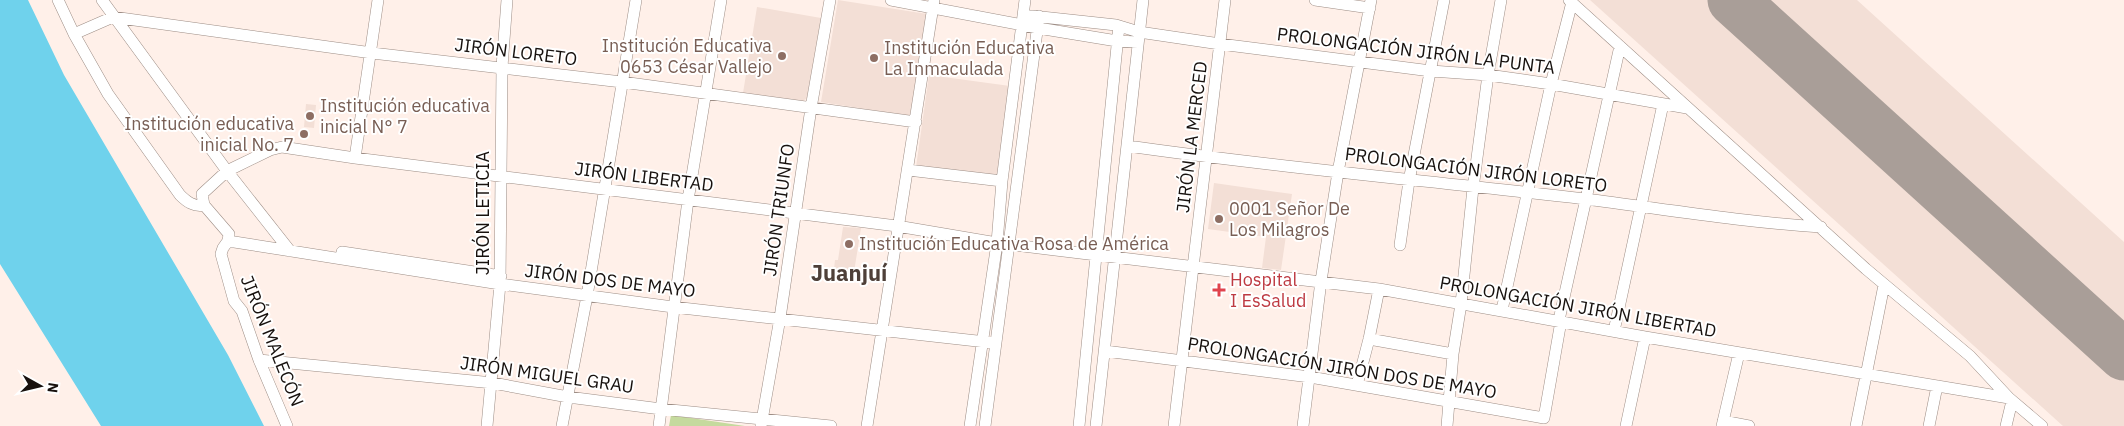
<svg xmlns="http://www.w3.org/2000/svg" width="2124" height="426" font-family="'IBM Plex Sans',sans-serif">
<style>
.built{fill:#f3dfd6}
.green{fill:#c5da9e}
.water{fill:#6fd2ec}
.lines{fill:none;stroke-linecap:round;stroke-linejoin:round}
.runway{stroke:#a99e98;stroke-width:51}
.minor-casing{stroke:#9d8d85;stroke-width:12}
.minor{stroke:#fff;stroke-width:11}
.education-dot{fill:#8d6e63;stroke:#fff;stroke-width:2}
.health-dot{fill:#e0444e;stroke:#fff;stroke-width:2}
.labels{text-anchor:middle;stroke-width:4;stroke-linejoin:round;paint-order:stroke}
.education-label{font-size:18px;fill:#785e54;stroke:#fff;text-anchor:start}
.street-label{font-size:18px;fill:#17110e;stroke:#fff}
.health-label{font-size:18px;fill:#be3a42;stroke:#fff;text-anchor:start}
.district-label{font-size:22px;font-weight:bold;fill:#4e4039;stroke:#fff}
</style>
<rect width="100%" height="100%" fill="#fff0e9"/>
<!-- built -->
<path class="built" d="M 838,0 L 927,14 L 910,116 L 821,102 Z
M 1590,0 L 1857,0 L 2124,242 L 2124,426 L 2063,426 Z
M 757,7 L 821,18 L 807,98 L 803,101 L 743,93 Z
M 929,75 L 1010,86 L 997,178 L 916,167 Z
M 306,104 L 316,105 L 314,128 L 304,127 Z
M 1214,183 L 1292,194 L 1281,270 L 1262,268 L 1266,237 L 1208,229 Z
M 843,227 L 861,228 L 854,272 L 834,269 L 835,260 L 838,260 Z"/>
<!-- green -->
<path class="green" d="M 671,415 L 745,426 L 669,426 Z"/>
<!-- water -->
<path class="water" d="M 0,0 L 28,0 L 64,75 L 228,355 L 264,426 L 101,426 L 0,264 Z"/>
<g class="lines">
<!-- runway -->
<path class="runway" d="M 1733,0 L 2124,355"/>
<defs>
<path id="minor" d="M 58,0 L 74,34 L 108,94 L 180,195 C 187,202 194,207 204,205
M 102,0 L 227,171 L 290,251
M 891,0 L 1038,28 L 1117,41 L 1138,42
M 1315,0 L 1370,8
M 1569,0 L 1866,269 L 1970,356 L 2009,398
M 1023,15 L 1116,25 L 1139,32 L 1220,44 L 1431,71 L 1488,75 L 1551,84 L 1687,108
M 74,34 L 113,17 L 372,53 L 622,82 L 916,122
M 1128,146 C 1280,168 1433,181 1585,199 C 1664,209 1742,222 1821,227
M 355,158 L 378,0
M 908,170 L 1002,181
M 228,241 L 229,234 L 204,205 L 202,194 L 227,171 L 270,150 L 282,147 L 355,158 L 897,226 L 997,243 L 1379,289 L 1645,337 L 2009,398 L 2042,426
M 228,241 L 500,284 L 673,307 L 995,343
M 228,241 L 223,248 L 221,254 L 234,301 L 242,311 L 259,360 L 287,426
M 1400,245 L 1409,181 L 1444,0
M 342,252 L 501,276
M 1502,310 L 1551,84 L 1572,2
M 1559,320 L 1620,46
M 1614,331 L 1663,104
M 1369,339 L 1453,354
M 1105,351 L 1310,377 L 1544,418 L 1561,321
M 259,360 L 493,383 L 568,397 L 661,409 L 831,426
M 1357,385 L 1369,339 L 1379,289
M 1723,421 L 1749,426
M 487,426 L 500,284 L 502,67 L 507,0
M 562,426 L 587,296 L 636,0
M 659,426 L 688,200 L 721,0
M 761,426 L 780,318 L 811,108 L 830,0
M 867,426 L 934,0
M 970,426 L 997,243 L 1002,181 L 1025,0
M 985,426 L 1039,16
M 1079,426 L 1119,26
M 1096,426 L 1143,0
M 1174,426 L 1225,0
M 1303,426 L 1321,281 L 1338,172 L 1371,0
M 1447,426 L 1453,354 L 1461,304 L 1473,188 L 1488,75 L 1501,0
M 1626,426 L 1645,337
M 1722,426 L 1739,353
M 1856,426 L 1884,285
M 1929,426 L 1937,386
M 2006,426 L 2012,401"/>
</defs>
<!-- minor casing -->
<use href="#minor" class="minor-casing"/>
<!-- minor -->
<use href="#minor" class="minor"/>
</g>
<!-- markers -->
<g class="education-dot">
<circle cx="782" cy="56" r="5"/>
<circle cx="874" cy="58" r="5"/>
<circle cx="310" cy="116" r="5"/>
<circle cx="304" cy="134" r="5"/>
<circle cx="1219" cy="219" r="5"/>
<circle cx="849" cy="244" r="5"/>
</g>
<path class="health-dot" d="M1216.5 282.5h5v5h5v5h-5v5h-5v-5h-5v-5h5z"/>
<g class="labels">
<!-- education labels -->
<g class="education-label">
<text x="772" y="52" text-anchor="end">Institución Educativa<tspan x="772" dy="21">0653 César Vallejo</tspan></text>
<text x="884" y="54">Institución Educativa<tspan x="884" dy="21">La Inmaculada</tspan></text>
<text x="320" y="112">Institución educativa<tspan x="320" dy="21">inicial N° 7</tspan></text>
<text x="294" y="130" text-anchor="end">Institución educativa<tspan x="294" dy="21">inicial No. 7</tspan></text>
<text x="1229" y="215">0001 Señor De<tspan x="1229" dy="21">Los Milagros</tspan></text>
<text x="859" y="250">Institución Educativa Rosa de América</text>
</g>
<!-- street labels -->
<g class="street-label">
<text transform="translate(1416 51) rotate(7)" y="6">PROLONGACIÓN JIRÓN LA PUNTA</text>
<text transform="translate(516 52) rotate(7)" y="6">JIRÓN LORETO</text>
<text transform="translate(1192 137) rotate(-83)" y="6">JIRÓN LA MERCED</text>
<text transform="translate(1476 170) rotate(7)" y="6">PROLONGACIÓN JIRÓN LORETO</text>
<text transform="translate(644 177) rotate(7)" y="6">JIRÓN LIBERTAD</text>
<text transform="translate(779 210) rotate(-82)" y="6">JIRÓN TRIUNFO</text>
<text transform="translate(483 213) rotate(-90)" y="6">JIRÓN LETICIA</text>
<text transform="translate(610 281) rotate(7)" y="6">JIRÓN DOS DE MAYO</text>
<text transform="translate(1578 307) rotate(10)" y="6">PROLONGACIÓN JIRÓN LIBERTAD</text>
<text transform="translate(272 341) rotate(68)" y="6">JIRÓN MALECÓN</text>
<text transform="translate(1342 368) rotate(9)" y="6">PROLONGACIÓN JIRÓN DOS DE MAYO</text>
<text transform="translate(547 375) rotate(8)" y="6">JIRÓN MIGUEL GRAU</text>
</g>
<!-- health labels -->
<g class="health-label">
<text x="1230" y="286">Hospital<tspan x="1230" dy="21">I EsSalud</tspan></text>
</g>
<!-- district labels -->
<g class="district-label">
<text x="849" y="281">Juanjuí</text>
</g>
</g>
<!-- north arrow -->
<g transform="translate(40 386) rotate(98)" stroke="#ffffff" stroke-width="4" paint-order="stroke">
<path d="M0-4L9 19L0 12L-9 19Z" fill="#17110e"/>
<text y="-8" font-size="14" font-weight="bold" text-anchor="middle" fill="#17110e">N</text>
</g>
</svg>
